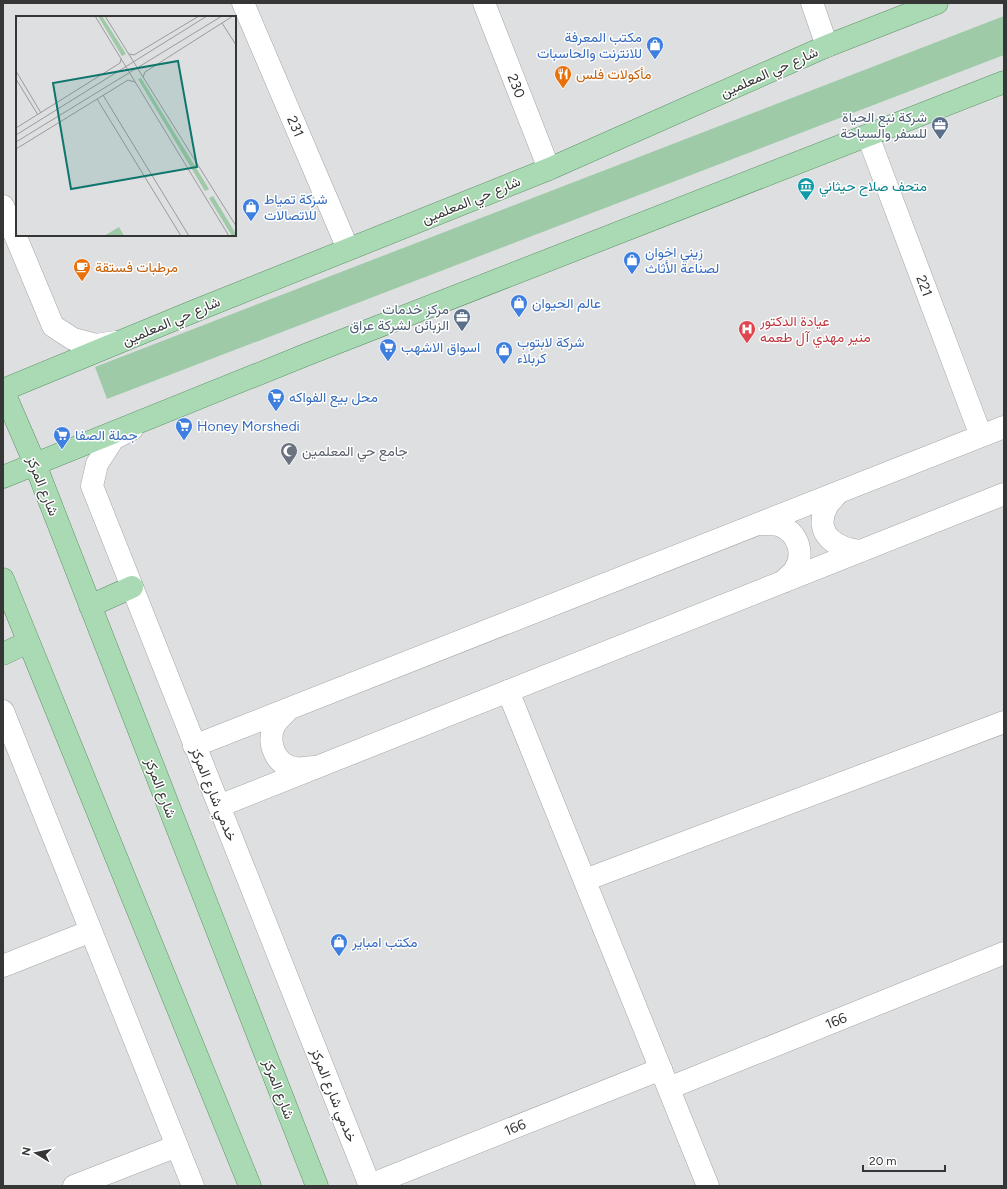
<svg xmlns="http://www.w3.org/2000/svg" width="1007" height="1189" font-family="Figtree,Vazirmatn,sans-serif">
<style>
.green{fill:#9ecaa7}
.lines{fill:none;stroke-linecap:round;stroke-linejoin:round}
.street-casing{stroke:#a4a5a6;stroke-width:23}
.secondary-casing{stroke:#a4a5a6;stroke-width:23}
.primary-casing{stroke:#5c9167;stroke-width:23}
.street{stroke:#fff;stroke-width:22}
.secondary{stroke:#fff;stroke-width:22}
.primary{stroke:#aadab3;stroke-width:22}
.labels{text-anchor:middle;stroke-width:3;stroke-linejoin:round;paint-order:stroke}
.shop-label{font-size:14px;fill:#366cbe;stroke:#fff;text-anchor:start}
.street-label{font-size:14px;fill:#363637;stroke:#fff}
.food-label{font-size:14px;fill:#c56008;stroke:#fff;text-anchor:start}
.service-label{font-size:14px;fill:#4e5e75;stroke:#fff;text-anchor:end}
.culture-label{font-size:14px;fill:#0d838f;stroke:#fff;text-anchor:start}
.health-label{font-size:14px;fill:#be3a42;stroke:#fff;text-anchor:start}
.worship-label{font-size:14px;fill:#5b616d;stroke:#fff;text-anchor:start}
.inset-road{fill:none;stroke:#9b9b9c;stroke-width:1}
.view{fill:#0f766e;fill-opacity:0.15;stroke:#0f766e;stroke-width:2}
.inset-edge{fill:none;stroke:#363637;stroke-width:2}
</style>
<rect width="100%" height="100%" fill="#dedfe0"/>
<!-- green -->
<path class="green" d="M 1004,16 L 1004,55 L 107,399 L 95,367 Z"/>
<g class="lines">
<defs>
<g id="street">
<path id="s1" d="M 243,3 L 348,249"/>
<path id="s2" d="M 484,3 L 549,169"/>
<path d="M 812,3 L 827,46"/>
<path id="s3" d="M 868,136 L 981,436"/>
<path d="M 508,691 L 708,1186"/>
<path d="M 585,880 L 1004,722"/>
<path d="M 3,966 L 91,931"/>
<path id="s4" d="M 669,1088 L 1004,953"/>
<path id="s5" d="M 370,1185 L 661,1069"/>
<path d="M 74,1186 L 177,1146"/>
</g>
<path id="secondary" d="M 3,206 L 53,326 L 73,339 L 96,345 L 116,342
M 132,429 L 113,439 L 97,464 L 92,486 L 370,1186
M 837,494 C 834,498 829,502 827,506 C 812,534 837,549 861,551
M 759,524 C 766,525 775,523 781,526 C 799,534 805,555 794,571 C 791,575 786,578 783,582
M 289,709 C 284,714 277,720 274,726 C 267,743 275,765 295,768 C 300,769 308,767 314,767
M 3,711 L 193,1186
M 194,746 L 1004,427
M 219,806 L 1004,494"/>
<path id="primary" d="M 3,390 L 197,310 L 549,169 L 827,46 L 937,3
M 3,390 L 35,464 L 317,1186
M 3,477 L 308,354 L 1004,82
M 3,579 L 250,1186
M 90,606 L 132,587
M 3,654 L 28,642"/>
</defs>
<!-- street casing -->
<use href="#street" class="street-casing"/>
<!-- secondary casing -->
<use href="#secondary" class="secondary-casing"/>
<!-- primary casing -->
<use href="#primary" class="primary-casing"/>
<!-- street -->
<use href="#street" class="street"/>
<!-- secondary -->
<use href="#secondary" class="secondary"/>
<!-- primary -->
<use href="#primary" class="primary"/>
</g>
<!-- icons -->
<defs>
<symbol id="shop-pin" viewBox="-11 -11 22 30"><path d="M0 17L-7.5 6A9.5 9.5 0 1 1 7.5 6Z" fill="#3f7fe0" stroke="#fff"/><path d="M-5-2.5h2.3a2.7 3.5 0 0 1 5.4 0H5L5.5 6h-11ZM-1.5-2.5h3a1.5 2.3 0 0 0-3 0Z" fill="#fff"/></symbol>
<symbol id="restaurant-pin" viewBox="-11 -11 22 30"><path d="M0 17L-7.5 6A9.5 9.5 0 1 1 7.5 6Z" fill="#e8710a" stroke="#fff"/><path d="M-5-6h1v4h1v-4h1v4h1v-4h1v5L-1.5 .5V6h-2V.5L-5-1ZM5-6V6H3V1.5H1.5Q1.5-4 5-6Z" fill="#fff"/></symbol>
<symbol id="office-pin" viewBox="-11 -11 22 30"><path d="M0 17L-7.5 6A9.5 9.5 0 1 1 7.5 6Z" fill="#5c6f8a" stroke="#fff"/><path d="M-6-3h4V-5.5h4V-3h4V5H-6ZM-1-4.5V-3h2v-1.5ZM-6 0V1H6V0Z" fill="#fff"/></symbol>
<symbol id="museum-pin" viewBox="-11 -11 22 30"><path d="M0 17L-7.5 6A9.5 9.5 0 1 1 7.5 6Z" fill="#0f9aa8" stroke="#fff"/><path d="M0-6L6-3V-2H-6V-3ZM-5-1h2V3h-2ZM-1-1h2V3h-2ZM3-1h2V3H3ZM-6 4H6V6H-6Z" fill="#fff"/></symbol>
<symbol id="cafe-pin" viewBox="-11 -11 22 30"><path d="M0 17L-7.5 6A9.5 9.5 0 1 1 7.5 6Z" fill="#e8710a" stroke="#fff"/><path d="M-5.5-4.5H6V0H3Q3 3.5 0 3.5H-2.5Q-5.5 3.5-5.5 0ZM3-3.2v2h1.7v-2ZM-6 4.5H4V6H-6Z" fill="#fff"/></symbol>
<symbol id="hospital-pin" viewBox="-11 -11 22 30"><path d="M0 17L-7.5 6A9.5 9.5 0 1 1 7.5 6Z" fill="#e0444e" stroke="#fff"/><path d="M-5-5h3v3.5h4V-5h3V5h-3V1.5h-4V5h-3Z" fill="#fff"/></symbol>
<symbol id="supermarket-pin" viewBox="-11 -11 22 30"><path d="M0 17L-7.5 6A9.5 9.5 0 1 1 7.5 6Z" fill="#3f7fe0" stroke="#fff"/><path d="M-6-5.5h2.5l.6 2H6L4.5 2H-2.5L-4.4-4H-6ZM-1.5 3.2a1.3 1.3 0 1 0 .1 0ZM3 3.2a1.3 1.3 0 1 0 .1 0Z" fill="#fff"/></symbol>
<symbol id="mosque-pin" viewBox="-11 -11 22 30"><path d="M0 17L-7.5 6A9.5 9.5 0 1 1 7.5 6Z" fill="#6b7280" stroke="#fff"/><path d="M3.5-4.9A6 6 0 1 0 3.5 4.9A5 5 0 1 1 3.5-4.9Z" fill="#fff"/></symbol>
</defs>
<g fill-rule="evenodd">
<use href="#shop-pin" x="645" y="35" width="20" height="27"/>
<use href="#restaurant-pin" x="553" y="64" width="20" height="27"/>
<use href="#office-pin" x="930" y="115" width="20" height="27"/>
<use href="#museum-pin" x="796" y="176" width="20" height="27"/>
<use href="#shop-pin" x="241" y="197" width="20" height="27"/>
<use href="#shop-pin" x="622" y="250" width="20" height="27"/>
<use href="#cafe-pin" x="72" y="257" width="20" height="27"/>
<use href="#shop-pin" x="509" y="293" width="20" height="27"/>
<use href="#office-pin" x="452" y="307" width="20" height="27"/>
<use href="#hospital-pin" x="737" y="319" width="20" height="27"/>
<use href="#supermarket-pin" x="378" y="337" width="20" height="27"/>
<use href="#shop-pin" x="494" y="340" width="20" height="27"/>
<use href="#supermarket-pin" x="266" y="387" width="20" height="27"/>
<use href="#supermarket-pin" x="174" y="416" width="20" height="27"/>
<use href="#supermarket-pin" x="52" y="425" width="20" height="27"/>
<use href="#mosque-pin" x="279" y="441" width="20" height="27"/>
<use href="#shop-pin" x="329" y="932" width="20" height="27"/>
</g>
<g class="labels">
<!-- shop labels -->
<g class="shop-label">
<text x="642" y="42" text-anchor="end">مكتب المعرفة<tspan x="642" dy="16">للانترنت والحاسبات</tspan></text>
<text x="264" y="204">شركة تمياط<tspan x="264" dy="16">للاتصالات</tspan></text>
<text x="645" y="257">زيني اخوان<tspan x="645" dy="16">لصناعة الأثاث</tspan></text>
<text x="532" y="308">عالم الحيوان</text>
<text x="517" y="347">شركة لابتوب<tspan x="517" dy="16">كربلاء</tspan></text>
<text x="401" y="352">اسواق الاشهب</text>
<text x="289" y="402">محل بيع الفواكه</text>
<text x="197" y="431">Honey Morshedi</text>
<text x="75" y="440">جملة الصفا</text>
<text x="352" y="947">مكتب امباير</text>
</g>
<!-- street labels -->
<g class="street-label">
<text transform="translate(769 72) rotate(-24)" y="5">شارع حي المعلمين</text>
<text dy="5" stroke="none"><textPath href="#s2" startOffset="89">230</textPath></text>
<text dy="5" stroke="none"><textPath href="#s1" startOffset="134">231</textPath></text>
<text transform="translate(471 200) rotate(-22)" y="5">شارع حي المعلمين</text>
<text dy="5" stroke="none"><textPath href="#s3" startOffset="160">221</textPath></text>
<text transform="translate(171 321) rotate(-23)" y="5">شارع حي المعلمين</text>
<text transform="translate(43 486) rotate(68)" y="5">شارع المركز</text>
<text transform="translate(161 788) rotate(69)" y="5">شارع المركز</text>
<text transform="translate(214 794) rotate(68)" y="5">خدمي شارع المركز</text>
<text dy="5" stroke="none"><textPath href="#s4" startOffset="180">166</textPath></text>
<text transform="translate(279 1089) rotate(69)" y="5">شارع المركز</text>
<text transform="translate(334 1095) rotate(68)" y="5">خدمي شارع المركز</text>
<text dy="5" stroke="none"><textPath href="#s5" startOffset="156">166</textPath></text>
</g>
<!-- food labels -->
<g class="food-label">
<text x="576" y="79">مأكولات فلس</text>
<text x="95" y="272">مرطبات فستقة</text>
</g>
<!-- service labels -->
<g class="service-label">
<text x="927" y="122">شركة نبع الحياة<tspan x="927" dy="16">للسفر والسياحة</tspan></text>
<text x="449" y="314">مركز خدمات<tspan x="449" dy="16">الزبائن لشركة عراق</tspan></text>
</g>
<!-- culture labels -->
<g class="culture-label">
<text x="819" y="191">متحف صلاح حيثاني</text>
</g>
<!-- health labels -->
<g class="health-label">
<text x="760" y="326">عيادة الدكتور<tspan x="760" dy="16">منير مهدي آل طعمه</tspan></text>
</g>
<!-- worship labels -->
<g class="worship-label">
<text x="302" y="456">جامع حي المعلمين</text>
</g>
</g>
<!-- overview -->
<g transform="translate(16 16)">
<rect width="220" height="220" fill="#dedfe0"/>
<path d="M 82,0 L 86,0 L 110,38 L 106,40 ZM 125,62 L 193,173 L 189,175 L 122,63 ZM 197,180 L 220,218 L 220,220 L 216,220 L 193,182 ZM 103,211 L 108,220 L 88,220 Z" fill="#9ecaa7"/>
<path class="inset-road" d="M 79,0 L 213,220M 89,0 L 220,210M 206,7 L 220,29M 113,38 L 118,39 L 183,0M 0,55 L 25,97M 127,61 L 129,56 L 217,0M 0,63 L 22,99M 87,79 L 173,220M 81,83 L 165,220M 0,112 L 104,47 L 105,43M 0,119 L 191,0M 0,126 L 206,0M 0,133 L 112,64 L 119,66"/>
<path class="view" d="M 162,45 L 181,151 L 55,173 L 37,67 Z"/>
<rect width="220" height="220" class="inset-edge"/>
</g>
<!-- border -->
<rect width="1007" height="1189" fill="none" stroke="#363637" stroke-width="8"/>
<!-- north arrow -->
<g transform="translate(36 1153) rotate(280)" stroke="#ffffff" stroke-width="3" paint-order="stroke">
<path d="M0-3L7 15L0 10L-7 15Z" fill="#363637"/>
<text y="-6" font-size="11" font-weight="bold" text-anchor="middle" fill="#363637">N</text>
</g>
<!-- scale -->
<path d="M863 1165v6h82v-6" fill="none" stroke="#363637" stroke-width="2"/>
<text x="869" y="1165" font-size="12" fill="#363637" stroke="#ffffff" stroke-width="3" paint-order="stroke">20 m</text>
</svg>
